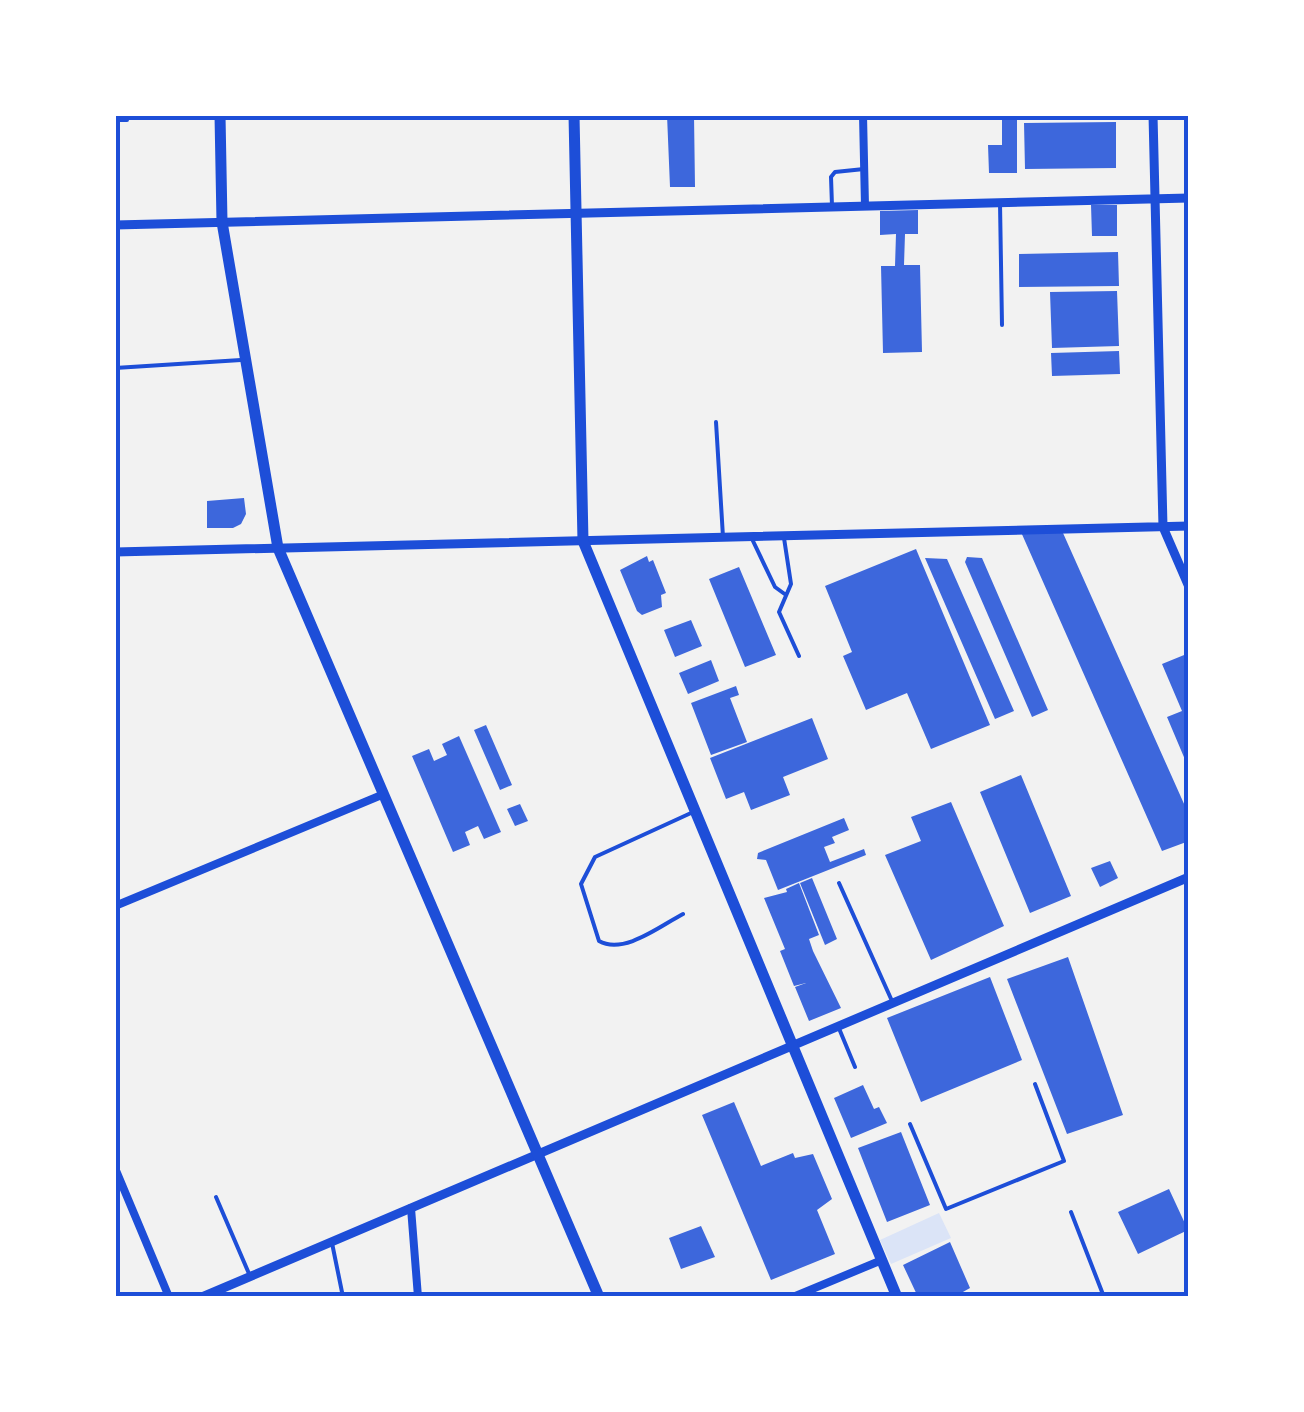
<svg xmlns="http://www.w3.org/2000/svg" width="1304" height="1412" font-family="Lato,sans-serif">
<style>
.green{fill:#dbe4f7}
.building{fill:#3d67dc}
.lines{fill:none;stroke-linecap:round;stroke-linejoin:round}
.service{stroke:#1d4ed8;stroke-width:4}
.minor{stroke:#1d4ed8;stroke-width:8}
.tertiary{stroke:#1d4ed8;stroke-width:9}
.primary{stroke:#1d4ed8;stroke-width:11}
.neatline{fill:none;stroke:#1d4ed8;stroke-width:4}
</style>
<rect width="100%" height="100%" fill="#f2f2f2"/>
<!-- green -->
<path class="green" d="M 939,1213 L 951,1238 L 891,1264 L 880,1240 Z"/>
<!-- building -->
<path class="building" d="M 667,115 L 694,115 L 695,187 L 670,187 Z
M 1002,115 L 1017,115 L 1017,173 L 989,173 L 988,145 L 1002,145 Z
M 1116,122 L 1116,168 L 1025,169 L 1024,123 Z
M 1091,205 L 1117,205 L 1117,236 L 1092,236 Z
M 918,210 L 918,234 L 905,234 L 904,265 L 920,265 L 922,352 L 883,353 L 881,266 L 895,266 L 896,234 L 880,235 L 880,211 Z
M 1185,212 L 1189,212 L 1189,293 L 1184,293 Z
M 1118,252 L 1119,286 L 1019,287 L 1019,254 Z
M 1117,291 L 1119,346 L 1052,348 L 1050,292 Z
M 1119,351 L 1120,374 L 1052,376 L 1051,353 Z
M 244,498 L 246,514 L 241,524 L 233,528 L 207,528 L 207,501 Z
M 1021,532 L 1063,533 L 1189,815 L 1189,841 L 1162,851 Z
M 916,549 L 990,725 L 931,749 L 907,693 L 866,710 L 843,656 L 852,652 L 825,586 Z
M 647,556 L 649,562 L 653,560 L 666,593 L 661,595 L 662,607 L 642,615 L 637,611 L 620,570 Z
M 967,557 L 982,558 L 1048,710 L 1032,717 L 965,562 Z
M 925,558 L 947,559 L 1014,711 L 995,719 Z
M 739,567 L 776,655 L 745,667 L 709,579 Z
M 691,620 L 702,646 L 675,657 L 664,630 Z
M 1189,653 L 1189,769 L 1167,717 L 1182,711 L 1162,664 Z
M 711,660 L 719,681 L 688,694 L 679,673 Z
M 736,686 L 739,695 L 730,698 L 747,742 L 711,755 L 691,703 Z
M 812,718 L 828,759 L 783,777 L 790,795 L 751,810 L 744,792 L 726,799 L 710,758 Z
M 486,725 L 512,785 L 500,790 L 474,730 Z
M 459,736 L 501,832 L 484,839 L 478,826 L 465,832 L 470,845 L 453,852 L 412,756 L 429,749 L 434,761 L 447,755 L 442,744 Z
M 1021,775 L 1071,896 L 1030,913 L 980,792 Z
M 951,802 L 1004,926 L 931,960 L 885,855 L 921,841 L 911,817 Z
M 520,804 L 528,821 L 515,826 L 507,809 Z
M 844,818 L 849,830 L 832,837 L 835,843 L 824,847 L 830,862 L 864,849 L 866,855 L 778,890 L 766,860 L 757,859 L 758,853 Z
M 1110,861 L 1118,878 L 1100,887 L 1091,868 Z
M 812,878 L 837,939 L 825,945 L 800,883 Z
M 799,883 L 819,935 L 809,939 L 813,951 L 841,1008 L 809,1021 L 795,987 L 806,983 L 794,986 L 780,951 L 785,949 L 764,898 L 787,892 L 786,889 Z
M 1068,957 L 1123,1115 L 1067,1134 L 1007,979 Z
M 990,977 L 1022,1060 L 921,1102 L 887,1018 Z
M 863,1085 L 874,1109 L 879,1107 L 887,1123 L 851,1138 L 834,1098 Z
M 734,1102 L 761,1166 L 793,1153 L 795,1158 L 813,1154 L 832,1199 L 817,1210 L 835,1254 L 771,1280 L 702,1115 Z
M 901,1132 L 930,1205 L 887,1222 L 858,1148 Z
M 1169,1189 L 1188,1230 L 1138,1254 L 1118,1212 Z
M 701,1226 L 715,1257 L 681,1269 L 669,1238 Z
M 950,1242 L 970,1288 L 954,1297 L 918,1297 L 903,1265 Z"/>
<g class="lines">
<!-- service -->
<path class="service" d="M 115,120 L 127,120
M 1000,203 L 1002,325
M 832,206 L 831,177 L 835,172 L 864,169
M 115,368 L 241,360
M 716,422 L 723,537
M 784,538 L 791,584 L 779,612 L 799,656
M 753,541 L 775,587 L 786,595
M 839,883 L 892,1001
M 683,914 C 660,926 624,955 599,941 L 581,884 L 595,857 L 691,813
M 838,1026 L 855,1067
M 910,1124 L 946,1209 L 1064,1161 L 1035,1084
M 216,1197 L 250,1276
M 1071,1212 L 1104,1297
M 332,1243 L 343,1297"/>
<!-- minor -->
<path class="minor" d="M 863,115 L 865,206
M 115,906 L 384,794
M 115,1168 L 169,1297
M 411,1208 L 418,1297
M 793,1297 L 882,1260"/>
<!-- tertiary -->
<path class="tertiary" d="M 1153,115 L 1163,527 L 1189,587
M 115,225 L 1189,198
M 115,552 L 1189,526
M 202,1297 L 1189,877"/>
<!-- primary -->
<path class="primary" d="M 220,115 L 222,222 L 278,548 L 599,1297
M 574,115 L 583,541 L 897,1297"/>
</g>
<!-- border -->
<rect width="1304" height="1412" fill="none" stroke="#ffffff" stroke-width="235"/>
<rect x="118" y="118" width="1068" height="1176" class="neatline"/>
</svg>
